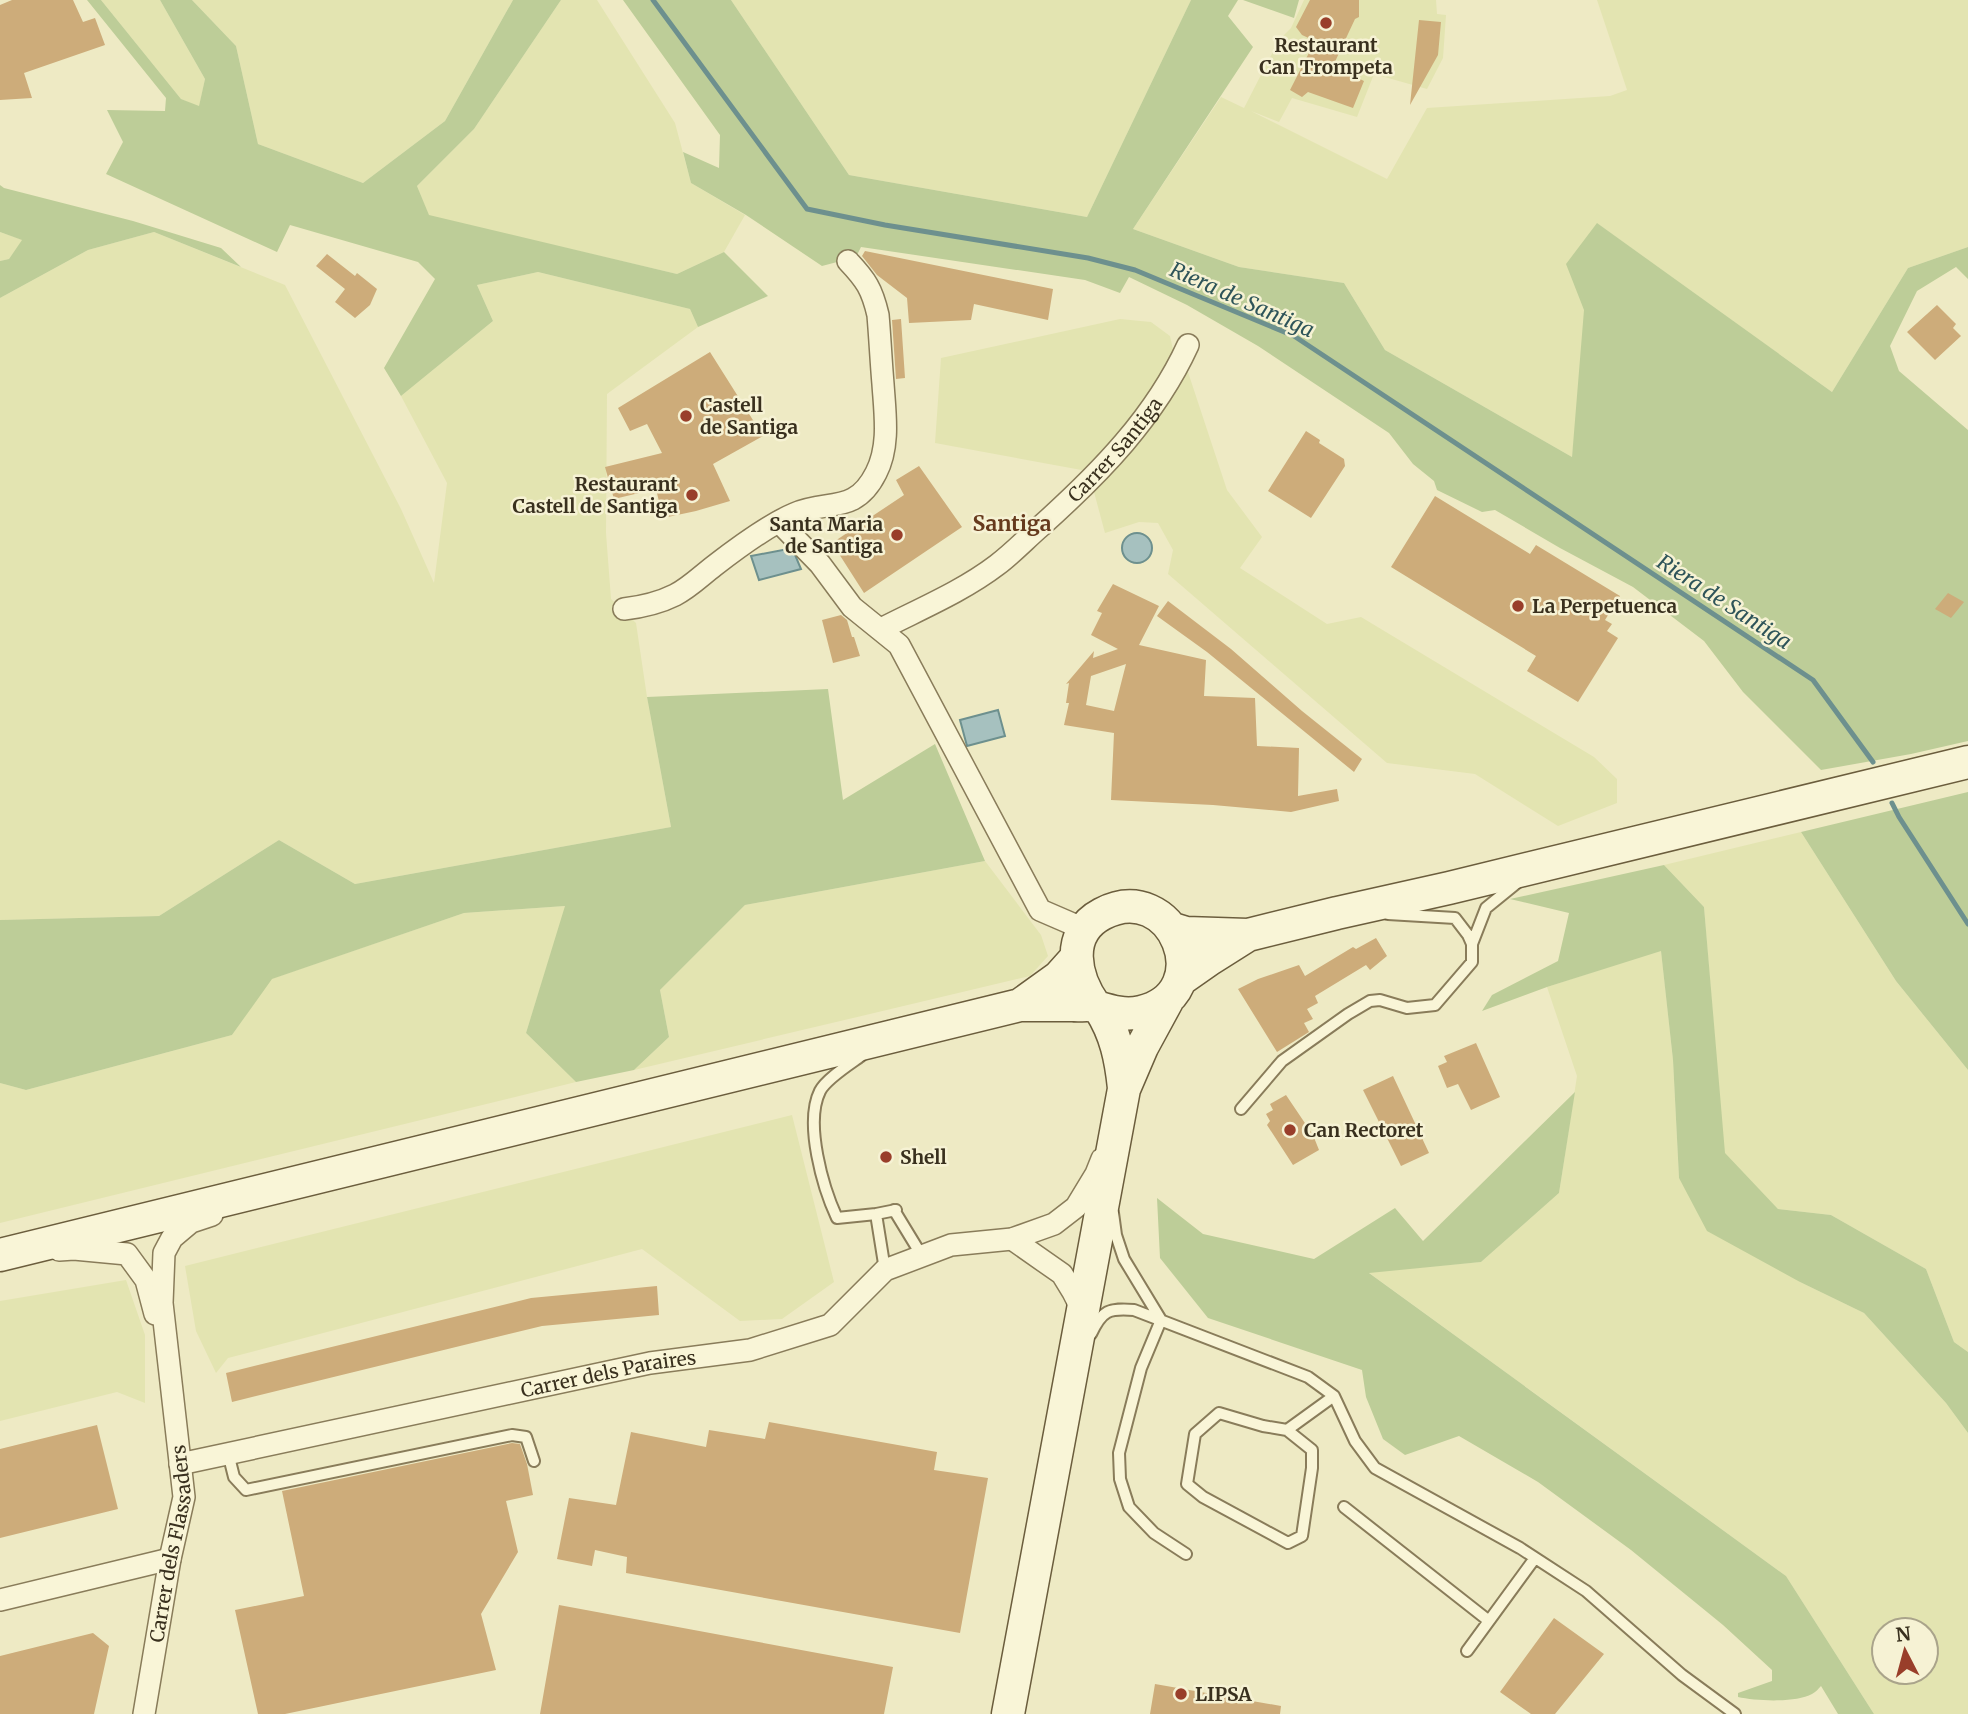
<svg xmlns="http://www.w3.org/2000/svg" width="1968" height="1714" font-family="Merriweather,serif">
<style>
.farmland{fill:#e3e4b1;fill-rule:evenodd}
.green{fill:#bdcd98}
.water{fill:#a6c1bf;stroke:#6d908e;stroke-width:2}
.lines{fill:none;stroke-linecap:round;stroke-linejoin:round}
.stream{stroke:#6d908e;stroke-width:5}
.building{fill:#cdac7a;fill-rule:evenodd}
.service-casing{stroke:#897c5a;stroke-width:14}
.minor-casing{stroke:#897c5a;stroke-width:24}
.secondary-casing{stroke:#6b5d3d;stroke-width:35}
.service{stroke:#f9f5d7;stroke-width:10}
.minor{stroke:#f9f5d7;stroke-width:21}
.secondary{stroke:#f9f5d7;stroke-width:32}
.poi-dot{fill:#993e2a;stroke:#f6f2d4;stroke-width:2.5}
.labels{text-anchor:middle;stroke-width:5;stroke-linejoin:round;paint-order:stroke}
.poi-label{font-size:19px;font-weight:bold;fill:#39301e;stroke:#f6f2d4;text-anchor:start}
.street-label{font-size:19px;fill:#39301e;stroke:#f6f2d4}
.water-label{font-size:21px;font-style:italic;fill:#2e5459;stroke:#f6f2d4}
.neighbourhood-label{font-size:21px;font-weight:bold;fill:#663a1d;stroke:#f6f2d4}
</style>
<rect width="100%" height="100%" fill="#eeeac4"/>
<!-- farmland -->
<path class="farmland" d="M 101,0 L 160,0 L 205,79 L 199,107 L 181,99 Z
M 192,0 L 513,0 L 445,121 L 363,183 L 258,144 L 236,46 Z
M 561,0 L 597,0 L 675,123 L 691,183 L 745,215 L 724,252 L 677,274 L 429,216 L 417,186 L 474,129 Z
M 731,0 L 1191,0 L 1087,217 L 849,175 Z
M 1304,0 L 1436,0 L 1437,14 L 1446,15 L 1443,58 L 1427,89 L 1374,74 L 1357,117 L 1292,98 L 1279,122 L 1251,111 L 1387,179 L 1427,108 L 1610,96 L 1627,90 L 1597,0 L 1968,0 L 1968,247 L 1908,268 L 1832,392 L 1598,224 L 1572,457 L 1385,350 L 1344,283 L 1239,267 L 1133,229 L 1221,97 L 1244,108 L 1279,40 L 1291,28 Z
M 0,232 L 23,240 L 9,259 L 0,261 Z
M 154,232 L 285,285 L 401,509 L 434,583 L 447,483 L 401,396 L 493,321 L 477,285 L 538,272 L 690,309 L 698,327 L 607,394 L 606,533 L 611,599 L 636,623 L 647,697 L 671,827 L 355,884 L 279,840 L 159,916 L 0,920 L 0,298 L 88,250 Z
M 1120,319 L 1151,322 L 1170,336 L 1174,354 L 1136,415 L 1087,471 L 935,443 L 941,358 Z
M 1187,369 L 1227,490 L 1262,537 L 1240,568 L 1327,624 L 1361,617 L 1594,757 L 1617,779 L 1617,803 L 1558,826 L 1475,774 L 1387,763 L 1168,574 L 1173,550 L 1158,523 L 1139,522 L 1105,533 L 1094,492 L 1158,419 Z
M 1801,832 L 1896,981 L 1968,1070 L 1968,1352 L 1954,1342 L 1926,1269 L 1831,1215 L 1778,1209 L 1724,1153 L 1704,907 L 1664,865 Z
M 985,861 L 1041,935 L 1048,956 L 1030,976 L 634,1070 L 669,1037 L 660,990 L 745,905 Z
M 566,906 L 526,1033 L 576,1082 L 0,1223 L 0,1083 L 26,1090 L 232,1035 L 271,979 L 464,913 Z
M 1661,950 L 1673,1060 L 1679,1178 L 1800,1282 L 1864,1313 L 1946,1403 L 1968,1433 L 1968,1714 L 1874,1714 L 1786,1576 L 1368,1272 L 1481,1262 L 1559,1193 L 1577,1076 L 1547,987 ZM 1884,1630 L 1926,1630 L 1926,1672 L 1884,1672 Z
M 792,1115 L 834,1282 L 782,1319 L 740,1321 L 642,1249 L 228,1358 L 216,1373 L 196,1331 L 185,1266 Z
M 126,1280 L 145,1335 L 145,1403 L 117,1392 L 0,1421 L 0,1301 Z"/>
<!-- green -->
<path class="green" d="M 87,0 L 101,0 L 181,99 L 199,106 L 205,79 L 160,0 L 192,0 L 236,46 L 258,144 L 363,183 L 445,121 L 513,0 L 561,0 L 474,129 L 417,186 L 429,215 L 677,274 L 724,252 L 768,296 L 698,327 L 690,309 L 538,272 L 477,285 L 493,321 L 401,396 L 384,368 L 435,279 L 418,262 L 290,225 L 277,252 L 106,174 L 123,142 L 107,110 L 165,111 L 166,98 Z
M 623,0 L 731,0 L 849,175 L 1087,217 L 1191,0 L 1238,0 L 1228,16 L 1253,47 L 1133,229 L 1239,267 L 1344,283 L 1385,350 L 1572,457 L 1584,310 L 1566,264 L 1597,223 L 1832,392 L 1908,268 L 1968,247 L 1968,279 L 1956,267 L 1917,291 L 1890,346 L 1899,371 L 1968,430 L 1968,741 L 1911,754 L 1821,770 L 1743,692 L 1704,641 L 1633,587 L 1560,548 L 1495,510 L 1482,512 L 1437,490 L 1434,481 L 1413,464 L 1389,433 L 1258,346 L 1187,305 L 1129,277 L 1120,293 L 1085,280 L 861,247 L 856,257 L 822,266 L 746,215 L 691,183 L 683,152 L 719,168 L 720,135 Z
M 1243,0 L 1299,0 L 1294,18 Z
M 0,185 L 4,188 L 133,221 L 221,248 L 241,267 L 154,232 L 88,250 L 0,298 L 0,261 L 9,259 L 22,240 L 0,232 Z
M 828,689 L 843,800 L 935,744 L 985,861 L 745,905 L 660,990 L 669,1037 L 634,1070 L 576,1082 L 526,1033 L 565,906 L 464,913 L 272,979 L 232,1035 L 26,1090 L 0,1083 L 0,920 L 159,916 L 279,840 L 355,884 L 671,827 L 647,697 Z
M 1968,792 L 1968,1070 L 1896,981 L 1801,832 Z
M 1664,865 L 1704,907 L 1725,1153 L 1778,1209 L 1831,1215 L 1926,1269 L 1954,1342 L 1968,1352 L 1968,1433 L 1946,1403 L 1864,1313 L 1800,1282 L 1707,1231 L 1679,1178 L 1673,1060 L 1661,951 L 1547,987 L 1482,1011 L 1492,995 L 1558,961 L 1569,913 L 1510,899 Z
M 1575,1092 L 1559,1193 L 1481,1262 L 1369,1273 L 1786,1576 L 1874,1714 L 1838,1714 L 1821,1686 C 1818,1689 1816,1692 1812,1694 C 1795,1703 1756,1701 1738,1697 L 1738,1693 L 1772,1681 L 1772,1670 L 1723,1625 L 1631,1550 L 1538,1482 L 1459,1436 L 1405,1455 L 1383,1439 L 1366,1397 L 1362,1370 L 1208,1318 L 1160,1258 L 1157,1198 L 1203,1234 L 1314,1259 L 1395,1208 L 1423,1241 Z"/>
<!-- water -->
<path class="water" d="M1122 548a15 15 0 1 1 30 0a15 15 0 1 1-30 0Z
M 788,549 L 793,550 L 801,569 L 759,580 L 751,556 Z
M 998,710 L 1005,736 L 967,746 L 960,720 Z"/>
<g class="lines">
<!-- stream -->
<path class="stream" d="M 653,0 L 807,209 L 885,225 L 1088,258 L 1135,270 L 1294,336 L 1813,680 L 1873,762
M 1892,803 L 1899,817 L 1968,924"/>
</g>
<!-- building -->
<path class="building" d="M 12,0 L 73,0 L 83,22 L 95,18 L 105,45 L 24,73 L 32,98 L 0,100 L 0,5 Z
M 1310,0 L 1359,0 L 1359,17 L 1355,19 L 1333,66 L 1364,81 L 1353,108 L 1308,92 L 1302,97 L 1290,90 L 1315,41 L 1302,35 L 1296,27 Z
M 1419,20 L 1441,22 L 1438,55 L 1410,105 Z
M 865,251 L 1053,289 L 1048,320 L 974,304 L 971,320 L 909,323 L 907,298 L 877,275 L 862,256 Z
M 327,254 L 355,276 L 357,273 L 377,289 L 370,305 L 355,318 L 335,302 L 345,289 L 316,266 Z
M 1937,305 L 1956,324 L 1953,328 L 1961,336 L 1935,360 L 1907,332 Z
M 901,319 L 905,378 L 896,379 L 892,320 Z
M 710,352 L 763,436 L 713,464 L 730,501 L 696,511 L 663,518 L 656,489 L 614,499 L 605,467 L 662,453 L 647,424 L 630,431 L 618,408 Z
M 1306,431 L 1320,440 L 1319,443 L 1344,459 L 1345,466 L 1311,518 L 1268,491 Z
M 919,466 L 962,527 L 864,593 L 832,543 L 904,495 L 896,480 Z
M 1435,496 L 1530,554 L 1536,545 L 1620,596 L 1605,620 L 1612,624 L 1607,631 L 1618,638 L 1578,702 L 1527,671 L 1536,656 L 1391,567 Z
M 1113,584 L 1159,606 L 1139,645 L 1206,660 L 1204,696 L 1255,698 L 1257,746 L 1299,748 L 1298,796 L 1337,789 L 1339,801 L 1291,812 L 1213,805 L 1111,800 L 1114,733 L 1064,725 L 1069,703 L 1066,703 L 1069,683 L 1066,684 L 1094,651 L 1093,658 L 1118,649 L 1091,635 L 1102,613 L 1097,611 ZM 1126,664 L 1114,711 L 1086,705 L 1091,676 Z
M 1948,593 L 1964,602 L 1951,618 L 1935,609 Z
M 1168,601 L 1231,649 L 1302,711 L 1362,759 L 1354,772 L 1207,652 L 1157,616 Z
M 841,615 L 847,620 L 852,637 L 854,637 L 860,656 L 833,663 L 822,620 Z
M 1376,938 L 1387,956 L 1370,970 L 1366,965 L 1315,996 L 1318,1003 L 1307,1009 L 1313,1019 L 1304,1023 L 1309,1032 L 1277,1052 L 1238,989 L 1258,979 L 1299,965 L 1305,976 L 1353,947 L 1356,949 Z
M 1476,1043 L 1500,1097 L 1471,1110 L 1458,1084 L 1447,1088 L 1438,1066 L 1447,1062 L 1444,1056 Z
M 1393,1076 L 1429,1153 L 1401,1166 L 1363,1090 Z
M 1286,1095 L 1313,1135 L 1319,1150 L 1293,1165 L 1267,1125 L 1270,1121 L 1266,1114 L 1273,1110 L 1270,1104 Z
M 657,1286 L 659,1315 L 542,1326 L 232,1402 L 226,1373 L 531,1298 Z
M 769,1422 L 937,1452 L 934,1470 L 988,1478 L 960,1633 L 626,1573 L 627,1557 L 595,1550 L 592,1566 L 557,1559 L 569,1498 L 616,1505 L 631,1432 L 706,1447 L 709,1430 L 765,1439 Z
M 97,1425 L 118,1509 L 0,1538 L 0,1449 Z
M 512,1443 L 520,1444 L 527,1464 L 533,1495 L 506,1501 L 518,1552 L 481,1614 L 496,1670 L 285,1714 L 258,1714 L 235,1610 L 304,1596 L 282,1491 Z
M 559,1605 L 893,1667 L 884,1714 L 540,1714 Z
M 1554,1618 L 1604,1654 L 1555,1714 L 1531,1714 L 1500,1692 Z
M 93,1633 L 109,1646 L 94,1714 L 0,1714 L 0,1656 Z
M 1155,1684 L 1281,1706 L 1280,1714 L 1150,1714 Z"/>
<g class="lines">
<defs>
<path id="service" d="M 1388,914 L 1455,918 L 1468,935 L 1472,944
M 861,1056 C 850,1064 826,1079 820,1091 C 804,1123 823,1188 837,1218 L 876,1214 L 896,1210
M 1241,1109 L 1282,1061 L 1348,1014 L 1370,1001 L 1380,1000 L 1407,1008 L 1435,1005 L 1472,962 L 1472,944 L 1486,908 L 1518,882
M 894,1210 L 922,1256
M 1113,1213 L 1116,1235 L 1124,1259 L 1161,1320
M 876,1214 L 885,1270
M 1161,1320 L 1141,1368 L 1119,1453 L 1120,1479 L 1129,1507 L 1154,1533 L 1186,1554
M 1091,1334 C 1102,1310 1109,1308 1134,1310 L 1308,1377 L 1334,1396 L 1355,1441 L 1375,1468 L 1520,1548 L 1586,1591 L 1682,1675 L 1735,1714
M 1287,1430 L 1312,1450 L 1312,1468 L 1302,1536 L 1288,1543 L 1203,1497 L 1187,1484 L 1195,1434 L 1219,1413 L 1263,1426 L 1287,1430 L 1334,1396
M 228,1453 L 234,1477 L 246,1490 L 512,1435 L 526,1437 L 534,1461
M 1344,1507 L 1489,1621
M 1467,1651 L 1535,1558"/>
<g id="minor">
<path d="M 779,522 L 820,564 L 852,607 L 899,645 L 1040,910 L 1084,929"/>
<path d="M 624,609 C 641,607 659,603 675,595 C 689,588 701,576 714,566 C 736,549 768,525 794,514 C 828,499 855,515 876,473 C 890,446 885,414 883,384 C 881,361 880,338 878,315 C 872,289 866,280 848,261"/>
<path id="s1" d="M 881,629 C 920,609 963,591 997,565 C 1013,553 1027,538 1041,526 C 1100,473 1155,417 1188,345"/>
<path d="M 1012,1239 L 1062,1274 L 1073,1292 L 1083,1312"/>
<path d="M 59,1250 L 74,1249 L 127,1254 L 146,1280 L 155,1314"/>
<path id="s2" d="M 180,1464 L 650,1363 L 750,1350 L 830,1325 L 885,1270 L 951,1245 L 1012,1239 L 1054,1224 L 1076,1207 L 1096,1174 L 1102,1159"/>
<path d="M 0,1600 L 170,1559"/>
<path id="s3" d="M 144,1714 L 170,1559 L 184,1497 L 162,1303 L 164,1253 L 172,1238 L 191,1222 L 212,1215"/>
</g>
<path id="secondary" d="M 1173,929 L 1186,933 L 1248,935
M 1180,980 L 1210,959 L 1248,935 L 1337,913 L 1449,888 L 1968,762
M 1020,1005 L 1059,977 L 1076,958
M 1100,1009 C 1116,1034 1121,1059 1124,1088
M 0,1255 L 1020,1005 C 1038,1005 1055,1005 1073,1005 C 1079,1006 1088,1004 1094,1006 C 1110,1011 1124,1016 1141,1012 C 1221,993 1173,876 1102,914 C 1064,934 1075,978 1095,1006
M 1008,1714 L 1124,1089 L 1142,1047 L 1167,1001"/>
</defs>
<!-- service casing -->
<use href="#service" class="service-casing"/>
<!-- minor casing -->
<use href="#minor" class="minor-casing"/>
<!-- secondary casing -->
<use href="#secondary" class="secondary-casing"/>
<!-- service -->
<use href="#service" class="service"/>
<!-- minor -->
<use href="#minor" class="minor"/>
<!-- secondary -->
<use href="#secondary" class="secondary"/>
</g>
<!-- markers -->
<g class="poi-dot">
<circle cx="1326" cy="23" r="7"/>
<circle cx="686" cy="416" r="7"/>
<circle cx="692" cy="495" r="7"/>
<circle cx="897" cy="535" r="7"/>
<circle cx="1518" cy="606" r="7"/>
<circle cx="1290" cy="1130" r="7"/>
<circle cx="886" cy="1157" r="7"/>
<circle cx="1181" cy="1694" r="7"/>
</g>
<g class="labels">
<!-- poi labels -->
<g class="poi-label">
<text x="1326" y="52" text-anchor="middle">Restaurant<tspan x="1326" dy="22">Can Trompeta</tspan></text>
<text x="700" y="412">Castell<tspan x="700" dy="22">de Santiga</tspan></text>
<text x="678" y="491" text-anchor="end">Restaurant<tspan x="678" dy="22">Castell de Santiga</tspan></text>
<text x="883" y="531" text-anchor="end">Santa Maria<tspan x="883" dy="22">de Santiga</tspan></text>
<text x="1532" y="613">La Perpetuenca</text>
<text x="1304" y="1137">Can Rectoret</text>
<text x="900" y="1164">Shell</text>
<text x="1195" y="1701">LIPSA</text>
</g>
<!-- street labels -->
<g class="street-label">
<text dy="7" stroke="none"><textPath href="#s1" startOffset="298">Carrer Santiga</textPath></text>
<text dy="7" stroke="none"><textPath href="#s2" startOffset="438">Carrer dels Paraires</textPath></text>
<text dy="7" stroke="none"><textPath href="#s3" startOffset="173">Carrer dels Flassaders</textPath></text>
</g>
<!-- water labels -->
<g class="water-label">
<text transform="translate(1242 300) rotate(24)" y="7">Riera de Santiga</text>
<text transform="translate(1724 602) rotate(33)" y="7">Riera de Santiga</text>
</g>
<!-- neighbourhood labels -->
<g class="neighbourhood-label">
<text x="1012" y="531">Santiga</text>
</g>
</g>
<!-- north arrow -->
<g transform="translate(1905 1651) rotate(354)"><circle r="33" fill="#f6f2d4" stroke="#aaa48b" stroke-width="2"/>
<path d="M0-5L12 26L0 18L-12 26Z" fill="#993e2a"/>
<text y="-10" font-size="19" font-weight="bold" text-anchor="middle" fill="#39301e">N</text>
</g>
</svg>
